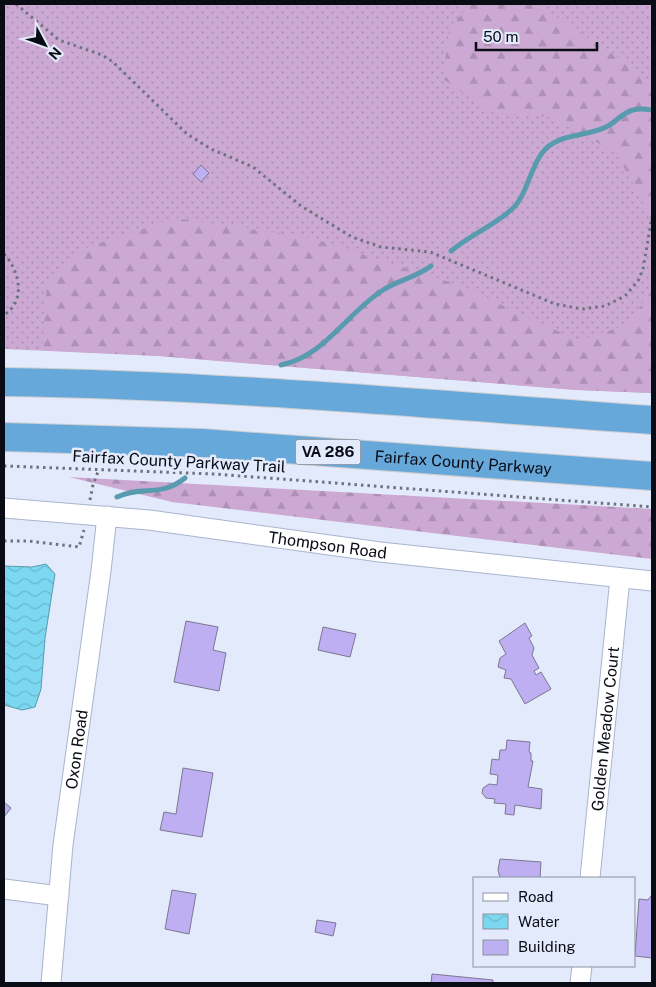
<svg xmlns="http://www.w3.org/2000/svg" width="656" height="987" font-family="'Public Sans',sans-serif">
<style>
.grass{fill:url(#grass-dots)}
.forest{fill:url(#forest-firs)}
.water{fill:url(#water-waves);stroke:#599bae}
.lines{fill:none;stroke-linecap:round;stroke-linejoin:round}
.stream{stroke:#599bae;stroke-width:5}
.building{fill:#beaff2;stroke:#7c7791}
.minor-casing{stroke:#a9b4cf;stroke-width:21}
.highway-casing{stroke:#ceced0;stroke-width:30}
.path{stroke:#6d727e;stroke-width:3;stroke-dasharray:2.5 4;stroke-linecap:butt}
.minor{stroke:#fff;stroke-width:19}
.highway{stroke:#67a8da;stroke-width:28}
.labels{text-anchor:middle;stroke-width:5;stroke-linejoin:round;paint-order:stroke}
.shield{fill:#e3eafb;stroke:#4a4f5a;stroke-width:1}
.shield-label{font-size:15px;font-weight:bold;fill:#090c15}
.street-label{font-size:16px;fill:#090c15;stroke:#e3eafb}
</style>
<defs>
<pattern id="grass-dots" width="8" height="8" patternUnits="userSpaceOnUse" patternTransform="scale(1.25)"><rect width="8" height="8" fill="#cca9d3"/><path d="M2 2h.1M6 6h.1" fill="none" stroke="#ae90b4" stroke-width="1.8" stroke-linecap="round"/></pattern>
<pattern id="forest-firs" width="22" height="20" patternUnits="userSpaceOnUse" patternTransform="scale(1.25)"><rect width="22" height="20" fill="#cca9d3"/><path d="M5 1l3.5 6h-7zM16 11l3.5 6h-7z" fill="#ae90b4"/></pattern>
<pattern id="water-waves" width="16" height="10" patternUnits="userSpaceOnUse" patternTransform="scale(1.25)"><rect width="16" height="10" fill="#7bd8f0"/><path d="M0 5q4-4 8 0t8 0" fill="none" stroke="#69b8cd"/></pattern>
</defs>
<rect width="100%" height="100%" fill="#e3eafb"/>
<!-- grass -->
<path class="grass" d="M 4,4 L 652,4 L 652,393 L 577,390 L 159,356 L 4,349 Z"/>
<!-- forest -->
<path class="forest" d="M 469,4 L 536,4 L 639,72 L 652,88 L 652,225 L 642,200 L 616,153 L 551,117 L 494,113 L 443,79 L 449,31 Z
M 175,218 L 311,238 L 459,285 L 579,341 L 631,323 L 652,286 L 652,393 L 577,390 L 159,356 L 42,350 L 47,284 L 88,247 Z
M 69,477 L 652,509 L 652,559 L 172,502 Z"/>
<!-- water -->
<path class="water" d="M 46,564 L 55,574 L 45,638 L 41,689 L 35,707 L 22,710 L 4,705 L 4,566 L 32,567 Z"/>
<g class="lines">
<!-- stream -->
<path class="stream" d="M 451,251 C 470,235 493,226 511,210 C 526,198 530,169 542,153 C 558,132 586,138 608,126 C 617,121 622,113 633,110 C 639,108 646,109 652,110
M 281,365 C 324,357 348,312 383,290 C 398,280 415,278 431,266
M 117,497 C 143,485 160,498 185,478"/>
</g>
<!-- building -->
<path class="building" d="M 201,165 L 209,173 L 201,182 L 193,174 Z
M 186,621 L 218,627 L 213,650 L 226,653 L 219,691 L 174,682 Z
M 525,623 L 532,636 L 529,638 L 534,648 L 532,655 L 539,668 L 534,671 L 536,675 L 541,672 L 551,689 L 525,704 L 511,679 L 504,678 L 506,670 L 498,667 L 500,658 L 506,654 L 499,641 Z
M 323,627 L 356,634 L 350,657 L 318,650 Z
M 507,740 L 530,742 L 529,752 L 531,753 L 531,761 L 533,761 L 528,787 L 542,789 L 541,809 L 515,805 L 514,815 L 505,814 L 506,804 L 494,803 L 495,799 L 486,798 L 482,793 L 483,788 L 489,784 L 497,785 L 498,775 L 490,774 L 492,759 L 499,760 L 500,750 L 506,750 Z
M 183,768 L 213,773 L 202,837 L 160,830 L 164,812 L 176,814 Z
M 4,802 L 11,808 L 4,817 Z
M 500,859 L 541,862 L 540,878 L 500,878 L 498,870 Z
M 172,890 L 196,894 L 189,934 L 165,929 Z
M 651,896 L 652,897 L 652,958 L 635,956 L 639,899 L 648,900 Z
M 317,920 L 336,923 L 333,936 L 315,932 Z
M 432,974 L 493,980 L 493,983 L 431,983 Z"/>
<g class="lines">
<defs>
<g id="minor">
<path id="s1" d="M 4,508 L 149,520 L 380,552 L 652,581"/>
<path id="s2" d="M 590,878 L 620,578"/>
<path d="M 4,889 L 59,896"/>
<path id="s3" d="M 51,983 L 63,845 L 101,571 L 107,516"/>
<path d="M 580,983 L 582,966"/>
</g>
<g id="highway">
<path d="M 4,382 C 220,385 436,405 652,420"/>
<path id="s4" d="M 4,437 L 202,443 L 652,476"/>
</g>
</defs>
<!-- minor casing -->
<use href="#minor" class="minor-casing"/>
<!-- highway casing -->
<use href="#highway" class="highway-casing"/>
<!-- path -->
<path class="path" d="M 16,4 L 59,40 L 102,55 L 113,62 L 187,134 L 211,149 L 253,167 L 301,206 L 352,237 L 381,247 L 430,252 L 555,304 L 582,309 L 605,306 L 625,296 L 638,281 L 643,269 L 652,217
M 4,254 C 19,270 27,300 4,315
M 4,466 L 215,474 L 652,507
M 90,500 L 93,485 L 99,469
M 4,541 L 29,541 L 79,547 L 84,530"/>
<!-- minor -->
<use href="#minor" class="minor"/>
<!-- highway -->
<use href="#highway" class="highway"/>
</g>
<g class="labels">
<!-- shield labels -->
<rect class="shield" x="295.5" y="439.5" width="65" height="25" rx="4"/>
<g class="shield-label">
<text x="328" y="457">VA 286</text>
</g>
<!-- street labels -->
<g class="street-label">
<text transform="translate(179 461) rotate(3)" y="6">Fairfax County Parkway Trail</text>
<text dy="6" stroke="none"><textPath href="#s4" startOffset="460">Fairfax County Parkway</textPath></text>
<text dy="6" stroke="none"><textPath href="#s1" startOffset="326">Thompson Road</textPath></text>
<text dy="6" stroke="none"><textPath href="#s2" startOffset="150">Golden Meadow Court</textPath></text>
<text dy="6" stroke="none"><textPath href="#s3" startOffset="235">Oxon Road</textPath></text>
</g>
</g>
<!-- border -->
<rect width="656" height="987" fill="none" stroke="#090c15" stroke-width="10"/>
<!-- legend -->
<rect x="473" y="877" width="162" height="90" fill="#e3eafb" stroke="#8c919f"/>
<rect x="483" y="893" width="25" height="8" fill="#ffffff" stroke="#8c919f"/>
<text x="518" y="902" font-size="15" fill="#090c15">Road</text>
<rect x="483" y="914" width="25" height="15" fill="url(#water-waves)" stroke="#8c919f"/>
<text x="518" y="927" font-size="15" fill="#090c15">Water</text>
<rect x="483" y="940" width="25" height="15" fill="#beaff2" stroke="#8c919f"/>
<text x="518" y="952" font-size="15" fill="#090c15">Building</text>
<!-- north arrow -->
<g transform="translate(45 45) rotate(131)" stroke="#e3eafb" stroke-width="4" paint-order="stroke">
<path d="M0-4L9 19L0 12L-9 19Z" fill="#090c15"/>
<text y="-8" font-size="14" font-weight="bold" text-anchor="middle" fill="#090c15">N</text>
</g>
<!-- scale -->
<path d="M476 42v8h121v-8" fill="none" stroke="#090c15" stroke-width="2.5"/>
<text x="483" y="42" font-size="15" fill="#090c15" stroke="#e3eafb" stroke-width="4" paint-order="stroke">50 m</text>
</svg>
